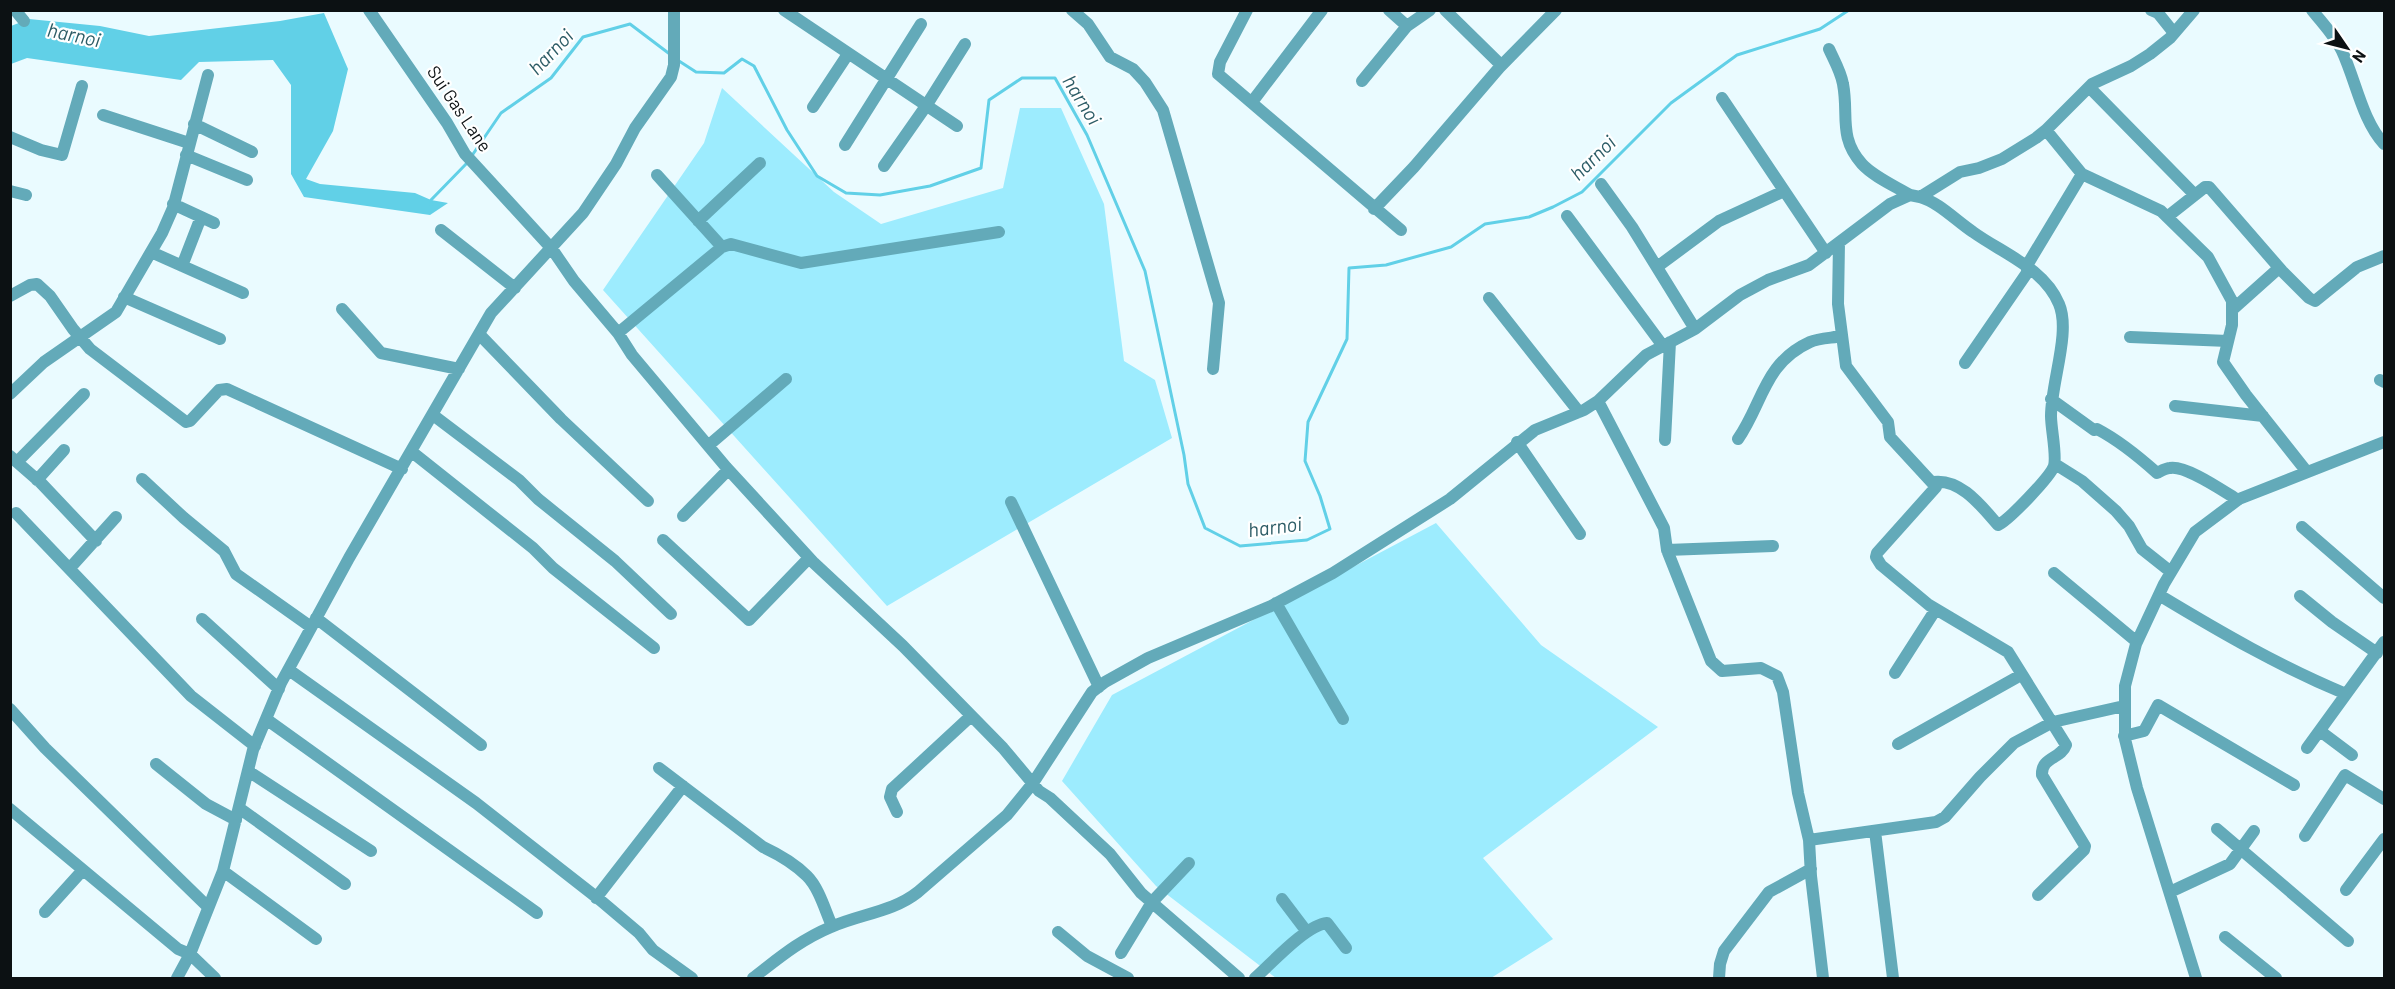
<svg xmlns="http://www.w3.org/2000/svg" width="2395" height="989" font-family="Barlow,sans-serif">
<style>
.green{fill:#9decfe}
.water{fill:#61d0e7}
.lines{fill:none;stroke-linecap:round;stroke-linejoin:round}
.stream{stroke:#61d0e7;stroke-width:3}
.minor{stroke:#63aab9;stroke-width:12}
.labels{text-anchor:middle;stroke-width:4.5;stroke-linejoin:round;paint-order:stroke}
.street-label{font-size:18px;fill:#0c1113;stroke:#fff}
.water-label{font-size:20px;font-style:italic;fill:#2c5c66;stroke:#fff}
</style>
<rect width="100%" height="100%" fill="#eafbff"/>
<!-- green -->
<path class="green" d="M 722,88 L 834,192 L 881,224 L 1003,188 L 1020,108 L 1061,108 L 1104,204 L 1124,361 L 1155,380 L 1172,438 L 887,606 L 603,290 L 704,143 Z
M 1436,523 L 1541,645 L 1658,727 L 1483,858 L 1553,939 L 1491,978 L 1276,978 L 1156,886 L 1062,781 L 1112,695 Z"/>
<!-- water -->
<path class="water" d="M 324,13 L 348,69 L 333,131 L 306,179 L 320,184 L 415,193 L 431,200 L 448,203 L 430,215 L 304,197 L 291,174 L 291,85 L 273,60 L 199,62 L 181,80 L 27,58 L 11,64 L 11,26 L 29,19 L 100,26 L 149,36 L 280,21 Z"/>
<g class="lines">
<!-- stream -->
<path class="stream" d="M 679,61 L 696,72 L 724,73 L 742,59 L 754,66 L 787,130 L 817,176 L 846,193 L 880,195 L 930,186 L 981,168 L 989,100 L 1022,78 L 1055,78 L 1087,135 L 1145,271 L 1184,455 L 1188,484 L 1205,528 L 1240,546 L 1307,540 L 1330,529 L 1320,496 L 1305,461 L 1308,422 L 1347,339 L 1349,268 L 1386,265 L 1451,247 L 1485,224 L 1529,217 L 1553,207 L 1582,192 L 1671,103 L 1737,55 L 1820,29 L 1849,10
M 471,157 L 501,113 L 551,78 L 583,37 L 630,24 L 671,55
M 431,204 L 431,200 L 467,163"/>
<!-- minor -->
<path class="minor" d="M 15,10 L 24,21
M 369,10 L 447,123 L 465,154 L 552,249 L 574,281 L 618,333 L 632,355 L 726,467 L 814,563 L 903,646 L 1003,748 L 1039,791 L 1050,798 L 1110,854 L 1141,893 L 1239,978
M 784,10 L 957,126
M 1072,10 L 1088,24 L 1110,57 L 1133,69 L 1145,82 L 1163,110 L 1219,303 L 1213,369
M 1247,10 L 1220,62 L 1218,74 L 1401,230
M 1389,10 L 1407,26
M 1445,10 L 1501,65
M 2151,10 L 2158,13 L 2174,33
M 2312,10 C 2323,24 2335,36 2342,51 C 2356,81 2362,120 2384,144
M 1829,49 C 1834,60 1841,72 1843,84 C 1849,115 1838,137 1862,164 C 1874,177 1895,186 1910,195
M 1362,81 L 1407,26 L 1430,10
M 2089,87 L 2195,195
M 1722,98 L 1826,253
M 1252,102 L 1322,10
M 813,107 L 848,54
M 103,115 L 189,143
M 194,124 L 252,152
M 2046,130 L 2082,174 L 2161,211 L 2208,257 L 2232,301 L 2232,325 L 2223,362 L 2246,395 L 2307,472
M 10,137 L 41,150 L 62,155 L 82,86
M 845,145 L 921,24
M 186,155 L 247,180
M 884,166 L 926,106 L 965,44
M 657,175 L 722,247
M 1601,184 L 1632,227 L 1695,329
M 10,191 L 26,195
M 1920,197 C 1940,203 1955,220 1973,232 C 2002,253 2044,268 2059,304 C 2071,332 2051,383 2051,416 C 2051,429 2057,455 2054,466 C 2050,477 2009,520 1998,525 C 1982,507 1961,478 1933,482
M 173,204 L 214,223
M 1374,209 L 1414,167 L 1499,68 L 1556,10
M 1567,216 L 1663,346
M 2167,217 L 2205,187 L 2209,187 L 2282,271 L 2309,298 L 2315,301 L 2357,267 L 2384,256
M 698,221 L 760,163
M 441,230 L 515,288
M 1839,243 L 1838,304 L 1846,366 L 1888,422 L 1890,437 L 1936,487 L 1877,553 L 1876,557 L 1881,565 L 1929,605 L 2008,652 L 2066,745 C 2061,759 2041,757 2042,775 L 2085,846 L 2084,850 L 2038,895
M 151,252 L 243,293
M 182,266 L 201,217
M 1657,267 L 1719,221 L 1784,191
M 2026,267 L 2082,174
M 10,296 L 30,285 L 37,284 L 50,296 L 73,329 L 90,349 L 186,422 L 190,421 L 219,390 L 227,389 L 402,469
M 124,297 L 220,339
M 1489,298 L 1579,412
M 342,309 L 381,353 L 459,369
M 2232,310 L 2279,268
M 618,333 L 722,247 L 731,244 L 801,263 L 999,232
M 479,334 L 561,419 L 648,501
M 2130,337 L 2228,341
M 1965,363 L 2029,270
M 2380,380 L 2384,382
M 10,394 L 44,362 L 116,312 L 162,233 L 173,208 L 208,75
M 2051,399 L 2094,430 L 2097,429 C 2120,441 2138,456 2157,473 C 2161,471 2166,468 2170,468 C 2186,465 2223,491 2238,500
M 1598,401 L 1664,528 L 1667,550 L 1711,661 L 1722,671 L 1761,668 L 1777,676 L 1783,692 L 1798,793 L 1809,840 L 1811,876 L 1823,978
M 2175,406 L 2263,416
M 433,415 L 519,480 L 538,499 L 615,561 L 671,614
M 1738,439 C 1763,403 1764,363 1810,342 C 1819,338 1832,338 1842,336
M 1665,440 L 1670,342
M 1517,442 L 1580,534
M 709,445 L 786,379
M 412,452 L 533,548 L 553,568 L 654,648
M 10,456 L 41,483 L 96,541
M 17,462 L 84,394
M 2055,464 L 2082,481 L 2116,511 L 2129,526 L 2142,549 L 2171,572
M 142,479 L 184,518 L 224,551 L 236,574 L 311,627
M 37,480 L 64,450
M 1011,502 L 1099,687
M 16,513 L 191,696 L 255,746
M 683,516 L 728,470
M 2302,527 L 2384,598
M 663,540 L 749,620 L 809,558
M 1667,550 L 1773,546
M 70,568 L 116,517
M 2054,573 L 2137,642
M 2159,595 C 2222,633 2279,666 2346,694
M 2300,596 L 2332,622 L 2377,653
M 1276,603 L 1343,719
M 316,618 L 481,745
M 202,619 L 279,689
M 289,670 L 476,803 L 600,900 L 639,933 L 653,950 L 692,978
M 1895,673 L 1936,609
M 10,709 L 45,748 L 208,907
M 266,719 L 537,913
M 2320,731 L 2352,755
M 2124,736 L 2144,731 L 2158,705 L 2294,785
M 1898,744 L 2021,675
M 2307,748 L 2384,642
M 156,764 L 206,804 L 236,820
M 659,768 L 763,847 C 778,854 795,864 807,876 C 819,888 825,910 832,926
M 248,771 L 371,851
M 239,808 L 345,884
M 10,809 L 178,949 L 190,954 L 215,978
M 897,812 L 890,797 L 892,789 L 971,716
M 2217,829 L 2348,941
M 1875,831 L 1893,978
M 2305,836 L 2345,775 L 2384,799
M 1809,840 L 1936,822 L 1945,817 L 1980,777 L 2014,743 L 2053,722 L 2124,706
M 223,871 L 316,939
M 2346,890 L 2384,839
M 2170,892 L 2230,864 L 2254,831
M 596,898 L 683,786
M 1282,899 L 1307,932
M 45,912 L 82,871
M 1058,932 L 1087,956 L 1128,978
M 2225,937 L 2276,978
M 1121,953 L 1152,902 L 1189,863
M 177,978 L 190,954 L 223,871 L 253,750 L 281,683 L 349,558 L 491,313 L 583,213 L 616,164 L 635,128 L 671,77 L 674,65 L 674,10
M 753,978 C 779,958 800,940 831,927 C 860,914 893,912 918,892 L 1007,815 L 1033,783 L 1092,692 L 1105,682 L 1148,658 L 1271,606 L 1333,573 L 1450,499 L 1535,430 L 1584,410 L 1598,401 L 1646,355 L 1695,329 L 1740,295 L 1768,280 L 1809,265 L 1890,204 L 1910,195 L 1920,197 L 1960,172 L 1979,168 L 2002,159 L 2036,138 L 2046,130 L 2092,84 L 2131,66 L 2150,54 L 2170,38 L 2194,10
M 1255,978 C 1271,964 1306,925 1327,923 L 1346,948
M 1719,978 L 1720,964 L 1724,951 L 1769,892 L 1811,869
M 2196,978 L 2137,788 L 2125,739 L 2125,686 L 2136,644 L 2164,584 L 2195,532 L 2239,499 L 2384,442"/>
</g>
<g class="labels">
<!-- street labels -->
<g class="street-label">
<text transform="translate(459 109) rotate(56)" y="6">Sui Gas Lane</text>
</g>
<!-- water labels -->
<g class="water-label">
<text transform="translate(74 35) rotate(12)" y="7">harnoi</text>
<text transform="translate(551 52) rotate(-46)" y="7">harnoi</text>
<text transform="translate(1082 100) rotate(58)" y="7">harnoi</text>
<text transform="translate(1593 158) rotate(-44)" y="7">harnoi</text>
<text transform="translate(1275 527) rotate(-7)" y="7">harnoi</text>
</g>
</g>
<!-- border -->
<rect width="2395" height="989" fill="none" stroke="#0c1113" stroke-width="24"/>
<!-- north arrow -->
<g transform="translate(2347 48) rotate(125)" stroke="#ffffff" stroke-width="4.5" paint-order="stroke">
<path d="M0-4.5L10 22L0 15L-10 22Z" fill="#0c1113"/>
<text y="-9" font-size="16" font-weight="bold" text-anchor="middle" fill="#0c1113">N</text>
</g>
</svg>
